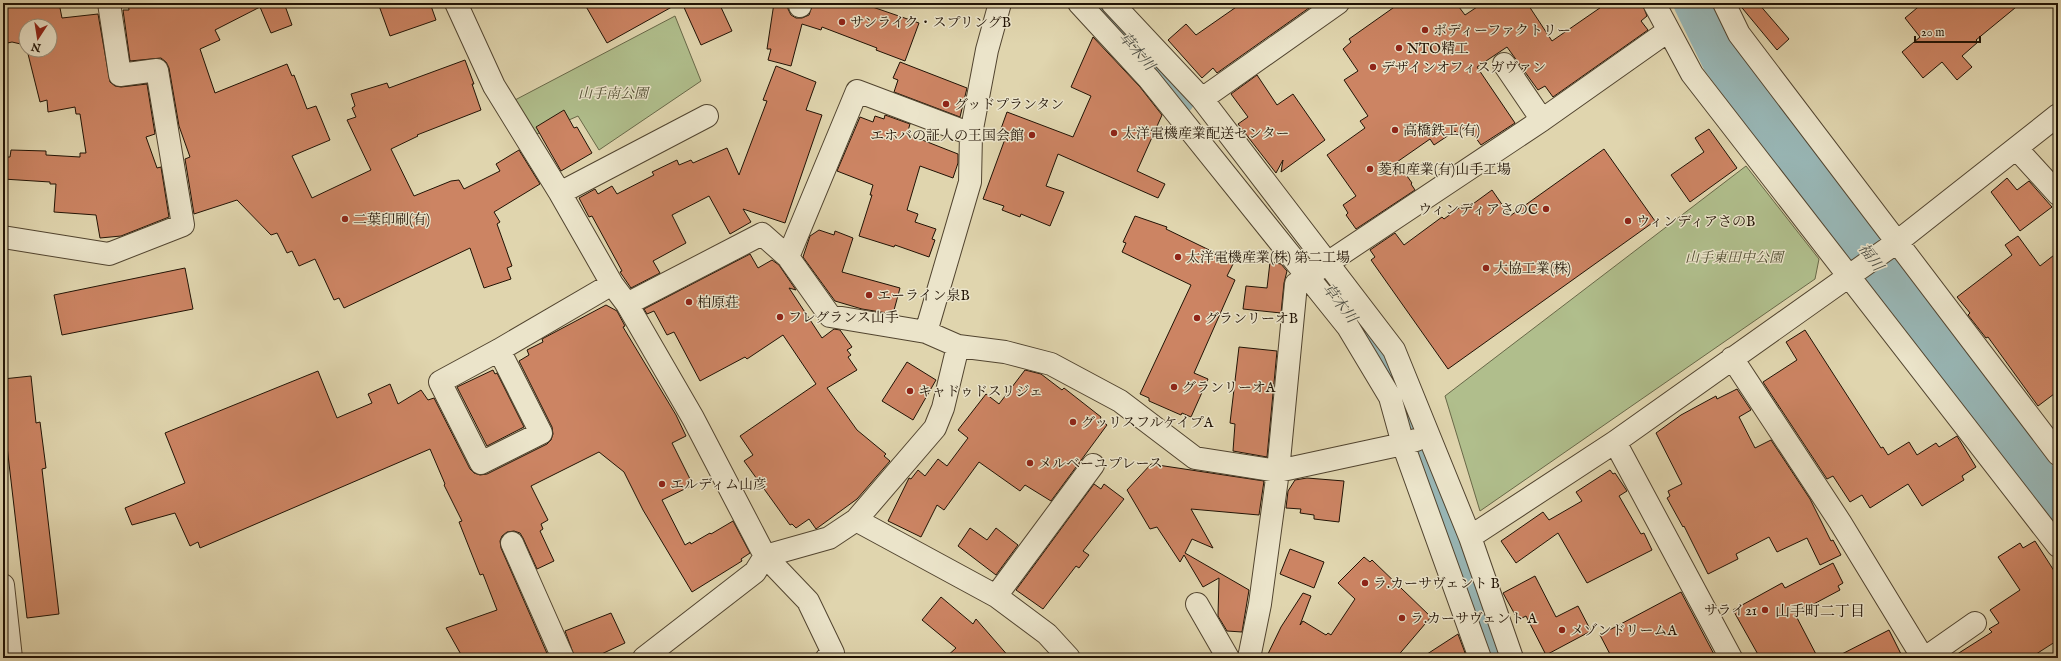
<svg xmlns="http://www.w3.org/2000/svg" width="2061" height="661" font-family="'IM FELL English','Noto Serif JP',serif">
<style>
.green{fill:#b0be8c;stroke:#686848}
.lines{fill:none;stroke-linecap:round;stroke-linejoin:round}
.river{stroke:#98b6b5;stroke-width:39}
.building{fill:#cc8463;stroke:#211305}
.minor-casing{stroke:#51442f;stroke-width:24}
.minor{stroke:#ebe4ca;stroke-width:22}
.poi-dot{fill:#8f2418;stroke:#ebe4ca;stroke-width:1.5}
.labels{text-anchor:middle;stroke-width:3;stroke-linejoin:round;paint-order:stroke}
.poi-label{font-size:14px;fill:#211305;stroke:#ebe4ca;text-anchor:start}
.park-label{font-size:14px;font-style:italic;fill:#534f34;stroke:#ebe4ca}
.water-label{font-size:15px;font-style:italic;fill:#4b4c43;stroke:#ebe4ca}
.neighbourhood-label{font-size:15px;fill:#211305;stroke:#ebe4ca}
</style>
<rect width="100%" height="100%" fill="#e0d5ae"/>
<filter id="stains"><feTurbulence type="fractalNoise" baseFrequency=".005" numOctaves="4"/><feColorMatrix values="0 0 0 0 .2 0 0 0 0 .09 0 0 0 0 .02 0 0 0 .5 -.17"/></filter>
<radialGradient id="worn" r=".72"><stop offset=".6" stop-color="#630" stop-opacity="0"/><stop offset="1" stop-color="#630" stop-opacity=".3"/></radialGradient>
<!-- green -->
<path class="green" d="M 675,16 L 701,81 L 599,150 L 578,116 L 537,134 L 515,100 Z
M 1746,166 L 1819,259 L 1815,279 L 1480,511 L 1445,396 Z"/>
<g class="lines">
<!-- river -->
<path class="river" d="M 1093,3 L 1133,44 L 1176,97
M 1693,3 L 1721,60 L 2058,505
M 1333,293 L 1378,351 L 1395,386 L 1495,658"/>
</g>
<!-- building -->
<path class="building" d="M 3,3 L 59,3 L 62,18 L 98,14 L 110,82 L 115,86 L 121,87 L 147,84 L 155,134 L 146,137 L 157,168 L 161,167 L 169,217 L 121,236 L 100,238 L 96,215 L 54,212 L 56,184 L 50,184 L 50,182 L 3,179 L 3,157 L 10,157 L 11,150 L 46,151 L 46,155 L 80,157 L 80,153 L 86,153 L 80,114 L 76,114 L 75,107 L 48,112 L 47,100 L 40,102 L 27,50 L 50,50 L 50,26 L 26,26 L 26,48 L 25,45 L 12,42 L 3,44 Z
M 128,3 L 284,3 L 292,25 L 271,33 L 260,7 L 215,30 L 220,40 L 200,49 L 215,93 L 287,64 L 292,76 L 294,75 L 307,109 L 316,106 L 330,140 L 292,156 L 312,198 L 371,170 L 347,120 L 356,117 L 352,108 L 355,106 L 351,94 L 387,83 L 389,88 L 465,60 L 474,84 L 472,84 L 481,110 L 417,135 L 418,136 L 391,149 L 414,196 L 451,181 L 459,180 L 464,189 L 500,171 L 496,164 L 519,150 L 540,184 L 494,212 L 500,222 L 497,224 L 512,266 L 507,268 L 511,279 L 484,288 L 470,248 L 344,308 L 339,298 L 334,300 L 315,259 L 299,266 L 292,251 L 287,253 L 277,233 L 271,235 L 237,200 L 194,214 L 185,159 L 190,157 L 179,126 L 169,68 L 166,62 L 161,58 L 130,61 L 123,10 L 129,10 Z
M 378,3 L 430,3 L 436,20 L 390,36 Z
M 584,3 L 679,3 L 607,43 Z
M 682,3 L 719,3 L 732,31 L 701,45 Z
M 774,3 L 788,3 L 788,9 L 791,15 L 796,18 L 802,18 L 809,15 L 813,3 L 861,3 L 919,23 L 905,61 L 876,50 L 877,48 L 822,27 L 821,30 L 802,24 L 791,66 L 768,60 L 771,49 L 767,49 Z
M 1242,3 L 1316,3 L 1217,73 L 1213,68 L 1202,78 L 1168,40 L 1186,24 L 1196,35 Z
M 1400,3 L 1456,3 L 1465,15 L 1483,3 L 1527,3 L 1552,41 L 1607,3 L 1642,3 L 1647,16 L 1641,21 L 1648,30 L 1553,97 L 1545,86 L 1538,90 L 1507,47 L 1477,67 L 1515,123 L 1481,145 L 1467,126 L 1457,133 L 1455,131 L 1434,145 L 1430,139 L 1397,162 L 1412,183 L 1411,184 L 1415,190 L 1356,229 L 1346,215 L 1348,213 L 1343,205 L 1356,196 L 1327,155 L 1365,128 L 1360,121 L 1368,116 L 1344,80 L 1358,71 L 1343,49 L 1351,42 L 1349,39 Z
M 1738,3 L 1758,3 L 1789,39 L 1777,50 Z
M 1923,3 L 2021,3 L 1976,40 L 1978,42 L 1962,56 L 1972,67 L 1957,80 L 1942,62 L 1923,78 L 1902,52 L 1920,37 L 1905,18 Z
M 1093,37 L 1140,87 L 1162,115 L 1137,171 L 1165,184 L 1158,198 L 1058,154 L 1046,186 L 1064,192 L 1050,226 L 1021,214 L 1020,217 L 1002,210 L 1004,206 L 983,199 L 1005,139 L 998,137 L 1007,112 L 1073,137 L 1091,96 L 1071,87 Z
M 900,62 L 967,88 L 960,117 L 894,92 L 898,80 L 893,78 Z
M 776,66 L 816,82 L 806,110 L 822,115 L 785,223 L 743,209 L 751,222 L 730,234 L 709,196 L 672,215 L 686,243 L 653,261 L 660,273 L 631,288 L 620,272 L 622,271 L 592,216 L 589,217 L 579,198 L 595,189 L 598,194 L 612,186 L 617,194 L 654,175 L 652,172 L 677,160 L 679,165 L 691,160 L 693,163 L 727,148 L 739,175 L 767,101 L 763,100 Z
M 1257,75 L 1277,105 L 1293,94 L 1325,140 L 1281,172 L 1283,160 L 1276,173 L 1238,124 L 1248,117 L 1231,94 Z
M 564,110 L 574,128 L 577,127 L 592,153 L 561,171 L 536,127 Z
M 885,115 L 910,124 L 907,134 L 958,154 L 958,163 L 953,178 L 920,166 L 907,210 L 918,214 L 915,222 L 936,229 L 932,239 L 935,240 L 929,257 L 895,245 L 894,247 L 859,236 L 872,195 L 870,195 L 873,185 L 837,171 L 860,117 L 873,122 L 875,116 L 884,119 Z
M 1709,129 L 1737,168 L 1690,202 L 1671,175 L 1704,152 L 1695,138 Z
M 1604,149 L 1655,221 L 1448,369 L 1371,260 L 1375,257 L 1370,250 L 1395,233 L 1404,245 L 1442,217 L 1444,219 L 1463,205 L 1466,209 L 1492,190 L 1510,216 Z
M 2007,178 L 2017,190 L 2029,181 L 2052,207 L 2020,231 L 1991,192 Z
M 1135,216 L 1167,227 L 1166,229 L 1234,262 L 1227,276 L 1235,280 L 1194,373 L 1208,379 L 1191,417 L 1182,413 L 1181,415 L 1149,401 L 1149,398 L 1140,394 L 1191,285 L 1122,252 L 1126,243 L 1123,242 Z
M 819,230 L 834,235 L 835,231 L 853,238 L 842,272 L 900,288 L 893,314 L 862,309 L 835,301 L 803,257 L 810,236 Z
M 2018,236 L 2040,266 L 2058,252 L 2058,391 L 2038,406 L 1988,337 L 1986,338 L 1968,315 L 1970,313 L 1957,297 L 2012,255 L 2005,245 Z
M 750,254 L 758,268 L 772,260 L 779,265 L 796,290 L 789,288 L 822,338 L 834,329 L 840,330 L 852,347 L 847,350 L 851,355 L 848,357 L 857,370 L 827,388 L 857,430 L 886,454 L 884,456 L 890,461 L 857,499 L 816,529 L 809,519 L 796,528 L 792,524 L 790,525 L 744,461 L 753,455 L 740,436 L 816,384 L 783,335 L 747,359 L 745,357 L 700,381 L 674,332 L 667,335 L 654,311 L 647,314 L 644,309 Z
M 1270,262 L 1281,264 L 1287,271 L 1284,283 L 1281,313 L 1243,309 L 1246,286 L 1267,288 Z
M 185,268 L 193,309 L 62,335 L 54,295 Z
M 606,305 L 617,311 L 625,326 L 623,327 L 676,415 L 686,436 L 672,443 L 693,485 L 662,500 L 685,545 L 690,542 L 691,544 L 710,533 L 711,534 L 733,521 L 750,553 L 741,559 L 742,561 L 692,592 L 643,510 L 624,472 L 599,452 L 531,486 L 548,520 L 541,524 L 543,529 L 540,531 L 554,561 L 537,569 L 523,538 L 520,533 L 514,531 L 507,532 L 502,536 L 500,541 L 501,548 L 549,658 L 463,658 L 446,628 L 497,610 L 483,574 L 480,575 L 459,522 L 462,521 L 444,485 L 445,484 L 430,449 L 200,548 L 198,542 L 190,546 L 175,513 L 132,525 L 125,508 L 185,483 L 165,433 L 318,371 L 337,418 L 372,403 L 368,394 L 390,384 L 398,404 L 421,390 L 428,400 L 434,398 L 470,469 L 474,473 L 480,475 L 487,474 L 547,444 L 551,440 L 553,434 L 552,427 L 519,361 L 529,355 L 527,350 L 543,342 L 542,339 Z
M 1805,330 L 1881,448 L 1883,447 L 1888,455 L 1909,442 L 1917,455 L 1936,443 L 1939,447 L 1957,436 L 1976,467 L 1962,476 L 1964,480 L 1922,506 L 1908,484 L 1870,508 L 1862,495 L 1850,502 L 1833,476 L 1827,479 L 1763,382 L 1797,360 L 1786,342 Z
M 1239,347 L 1277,351 L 1267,457 L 1233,451 L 1235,424 L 1230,423 Z
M 907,362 L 936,380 L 913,420 L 882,401 Z
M 493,370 L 495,374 L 497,373 L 524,427 L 487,446 L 457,387 Z
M 1025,370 L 1041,374 L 1062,390 L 1064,388 L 1101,417 L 1100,419 L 1107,425 L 1051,501 L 1025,485 L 1020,491 L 979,462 L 944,510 L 937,505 L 921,537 L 888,521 L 909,478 L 911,479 L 918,470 L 925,476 L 938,459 L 947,466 L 968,438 L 958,430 L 986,394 L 999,404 Z
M 31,376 L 36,423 L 40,422 L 46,468 L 42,469 L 59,614 L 27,618 L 3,412 L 3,379 Z
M 1737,389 L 1751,410 L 1739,417 L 1755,448 L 1771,440 L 1810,499 L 1831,541 L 1833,540 L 1841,555 L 1820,565 L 1807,538 L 1777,552 L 1769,537 L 1736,554 L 1738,559 L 1708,574 L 1684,526 L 1683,527 L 1667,498 L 1670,496 L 1668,491 L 1682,484 L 1656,433 L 1681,415 L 1716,396 L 1717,399 Z
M 1151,464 L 1264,481 L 1259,515 L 1191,509 L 1213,548 L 1192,539 L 1185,553 L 1249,590 L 1242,632 L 1227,631 L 1218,616 L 1219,578 L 1203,587 L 1184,555 L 1180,562 L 1157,527 L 1150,529 L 1127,490 Z
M 1610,470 L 1613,474 L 1615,473 L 1627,491 L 1619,496 L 1641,534 L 1644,533 L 1652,550 L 1587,583 L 1558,533 L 1516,563 L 1501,541 L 1543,512 L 1549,520 L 1582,501 L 1576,492 Z
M 1307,478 L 1344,481 L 1339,522 L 1314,519 L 1314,515 L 1300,513 L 1301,509 L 1286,508 L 1288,491 L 1295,480 Z
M 1094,484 L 1101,489 L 1104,484 L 1124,499 L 1083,551 L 1089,555 L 1079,568 L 1076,566 L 1043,609 L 1016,590 Z
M 970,528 L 987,540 L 996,528 L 1018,545 L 996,575 L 958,546 Z
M 2035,541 L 2058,577 L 2058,640 L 2030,658 L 1951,658 L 1992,632 L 1989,629 L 1999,623 L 1990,610 L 2020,590 L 1998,557 L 2020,543 L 2023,548 Z
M 1290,549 L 1324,562 L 1314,588 L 1280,574 Z
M 1364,557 L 1370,562 L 1372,560 L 1431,617 L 1396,658 L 1266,658 L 1281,627 L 1303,593 L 1311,596 L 1300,625 L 1303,621 L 1326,635 L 1328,633 L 1331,635 L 1355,599 L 1338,583 Z
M 1833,563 L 1843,583 L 1838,586 L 1840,590 L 1795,614 L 1818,658 L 1760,658 L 1733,610 L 1782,583 L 1785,588 Z
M 1535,576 L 1556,617 L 1578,606 L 1591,631 L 1546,655 L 1526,616 L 1518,620 L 1503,593 Z
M 1681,592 L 1716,658 L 1612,658 L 1600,635 Z
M 941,597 L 973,624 L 976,619 L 1010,658 L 945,658 L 956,648 L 922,620 Z
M 611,613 L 625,643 L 593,658 L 575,658 L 565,631 Z
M 1889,630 L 1903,658 L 1834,658 Z
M 1458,634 L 1467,658 L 1421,658 Z"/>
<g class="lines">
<defs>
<path id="minor" d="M 456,3 L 494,86 L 560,193 L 612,284 L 627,304 L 693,418 L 765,556 L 808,601 L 833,653 L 827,658
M 1079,3 L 1149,79 L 1348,327 L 1390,397 L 1403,444 L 1416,440
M 1112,3 L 1202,99 L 1394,350 L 1470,537 L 1512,658
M 1654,3 L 1692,74 L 2058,546
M 1724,3 L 1739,34 L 2058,454
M 800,6 L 801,3
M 1504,64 L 1542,120
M 1202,99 L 1338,3
M 2016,148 L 2058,194
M 560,193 L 707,116
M 3,237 L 109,254 L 183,225 L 157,70 L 120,75 L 109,3
M 788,257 L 857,91 L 971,134
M 627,304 L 762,234 L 788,257 L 830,316 L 926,332 L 958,346 L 1005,352 L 1051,364 L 1120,401 L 1195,458 L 1278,471 L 1403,444 L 1480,658
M 926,332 L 970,182 L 971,134 L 987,50 L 1000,3
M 499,350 L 541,433 L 481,463 L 440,382 L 499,350 L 612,284
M 1732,358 L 1840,522 L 1923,658
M 1615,442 L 1731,658
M 856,520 L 996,596 L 1047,634 L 1069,658
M 1470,537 L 1615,442 L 1897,242 L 2058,115
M 512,543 L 563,658
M 3,585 L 11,658
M 996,596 L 1093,465
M 1197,604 L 1228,658
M 644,658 L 755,572 L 765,556 L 829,538 L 856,520 L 935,428 L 943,408 L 958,346
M 1249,658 L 1260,604 L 1278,471 L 1296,284 L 1542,120 L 1668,31
M 1925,658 L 1975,623"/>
</defs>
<!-- minor casing -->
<use href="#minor" class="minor-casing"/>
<!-- minor -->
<use href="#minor" class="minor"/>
</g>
<!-- markers -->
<g class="poi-dot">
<circle cx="842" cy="22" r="4"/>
<circle cx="1425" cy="30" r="4"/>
<circle cx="1399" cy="48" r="4"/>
<circle cx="1373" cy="67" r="4"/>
<circle cx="946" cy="104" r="4"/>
<circle cx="1395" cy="130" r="4"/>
<circle cx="1114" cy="133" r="4"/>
<circle cx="1032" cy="135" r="4"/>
<circle cx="1370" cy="169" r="4"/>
<circle cx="1546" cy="209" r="4"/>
<circle cx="345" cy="219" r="4"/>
<circle cx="1628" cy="221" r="4"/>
<circle cx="1178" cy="257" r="4"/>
<circle cx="1486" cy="268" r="4"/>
<circle cx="869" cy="295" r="4"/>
<circle cx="689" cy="302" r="4"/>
<circle cx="780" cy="317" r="4"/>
<circle cx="1197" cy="318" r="4"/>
<circle cx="1174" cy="387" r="4"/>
<circle cx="910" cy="391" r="4"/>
<circle cx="1073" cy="422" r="4"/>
<circle cx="1030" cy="463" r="4"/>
<circle cx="662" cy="484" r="4"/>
<circle cx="1365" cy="583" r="4"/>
<circle cx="1765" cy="610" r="4"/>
<circle cx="1402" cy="618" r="4"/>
<circle cx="1562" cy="630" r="4"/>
</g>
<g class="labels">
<!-- poi labels -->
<g class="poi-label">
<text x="850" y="27">サンライク・スプリングB</text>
<text x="1433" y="35">ボディーファクトリー</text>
<text x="1407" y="53">NTO精工</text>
<text x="1381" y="72">デザインオフィスガヴァン</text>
<text x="954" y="109">グッドプランタン</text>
<text x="1403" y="135">高橋鉄工(有)</text>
<text x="1122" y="138">太洋電機産業配送センター</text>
<text x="1024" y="140" text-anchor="end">エホバの証人の王国会館</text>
<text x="1378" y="174">菱和産業(有)山手工場</text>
<text x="1538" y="214" text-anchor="end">ウィンディアさのC</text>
<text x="353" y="224">二葉印刷(有)</text>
<text x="1636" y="226">ウィンディアさのB</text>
<text x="1186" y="262">太洋電機産業(株) 第二工場</text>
<text x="1494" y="273">大協工業(株)</text>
<text x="877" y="300">エーライン泉B</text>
<text x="697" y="307">柏原荘</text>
<text x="788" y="322">フレグランス山手</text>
<text x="1205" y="323">グランリーオB</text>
<text x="1182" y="392">グランリーオA</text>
<text x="918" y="396">キャドゥドスリジェ</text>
<text x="1081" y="427">グッリスフルケイプA</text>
<text x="1038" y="468">メルベーユプレース</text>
<text x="670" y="489">エルディム山彦</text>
<text x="1373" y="588">ラ.カーサヴェント B</text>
<text x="1757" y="615" text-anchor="end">サライ21</text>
<text x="1410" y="623">ラ.カーサヴェント A</text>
<text x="1570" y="635">メゾンドリームA</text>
</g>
<!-- park labels -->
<g class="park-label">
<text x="613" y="98">山手南公園</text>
<text x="1734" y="262">山手東田中公園</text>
</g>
<!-- water labels -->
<g class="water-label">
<text transform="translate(1137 51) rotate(49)" y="5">草木川</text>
<text transform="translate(1871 257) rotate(53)" y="5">福川</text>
<text transform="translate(1340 303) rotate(52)" y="5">草木川</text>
</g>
<!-- neighbourhood labels -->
<g class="neighbourhood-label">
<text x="1820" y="616">山手町二丁目</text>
</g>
</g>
<!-- margin -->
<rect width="2061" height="661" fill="none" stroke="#e0d5ae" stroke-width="16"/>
<rect x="4" y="4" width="2053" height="653" fill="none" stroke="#211305" stroke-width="2"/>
<rect x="8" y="8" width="2045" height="645" fill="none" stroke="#211305"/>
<!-- north arrow -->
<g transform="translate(38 38) rotate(192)"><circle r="19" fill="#ebe4ca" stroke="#9a907b"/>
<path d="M0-3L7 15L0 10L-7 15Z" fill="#8f2418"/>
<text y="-6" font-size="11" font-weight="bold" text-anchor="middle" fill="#211305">N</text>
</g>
<!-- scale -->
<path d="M1915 36v6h65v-6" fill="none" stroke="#211305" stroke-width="2"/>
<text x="1921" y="36" font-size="12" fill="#211305" stroke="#ebe4ca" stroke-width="3" paint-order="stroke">20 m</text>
<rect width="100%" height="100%" filter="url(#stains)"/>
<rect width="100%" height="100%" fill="url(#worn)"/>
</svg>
